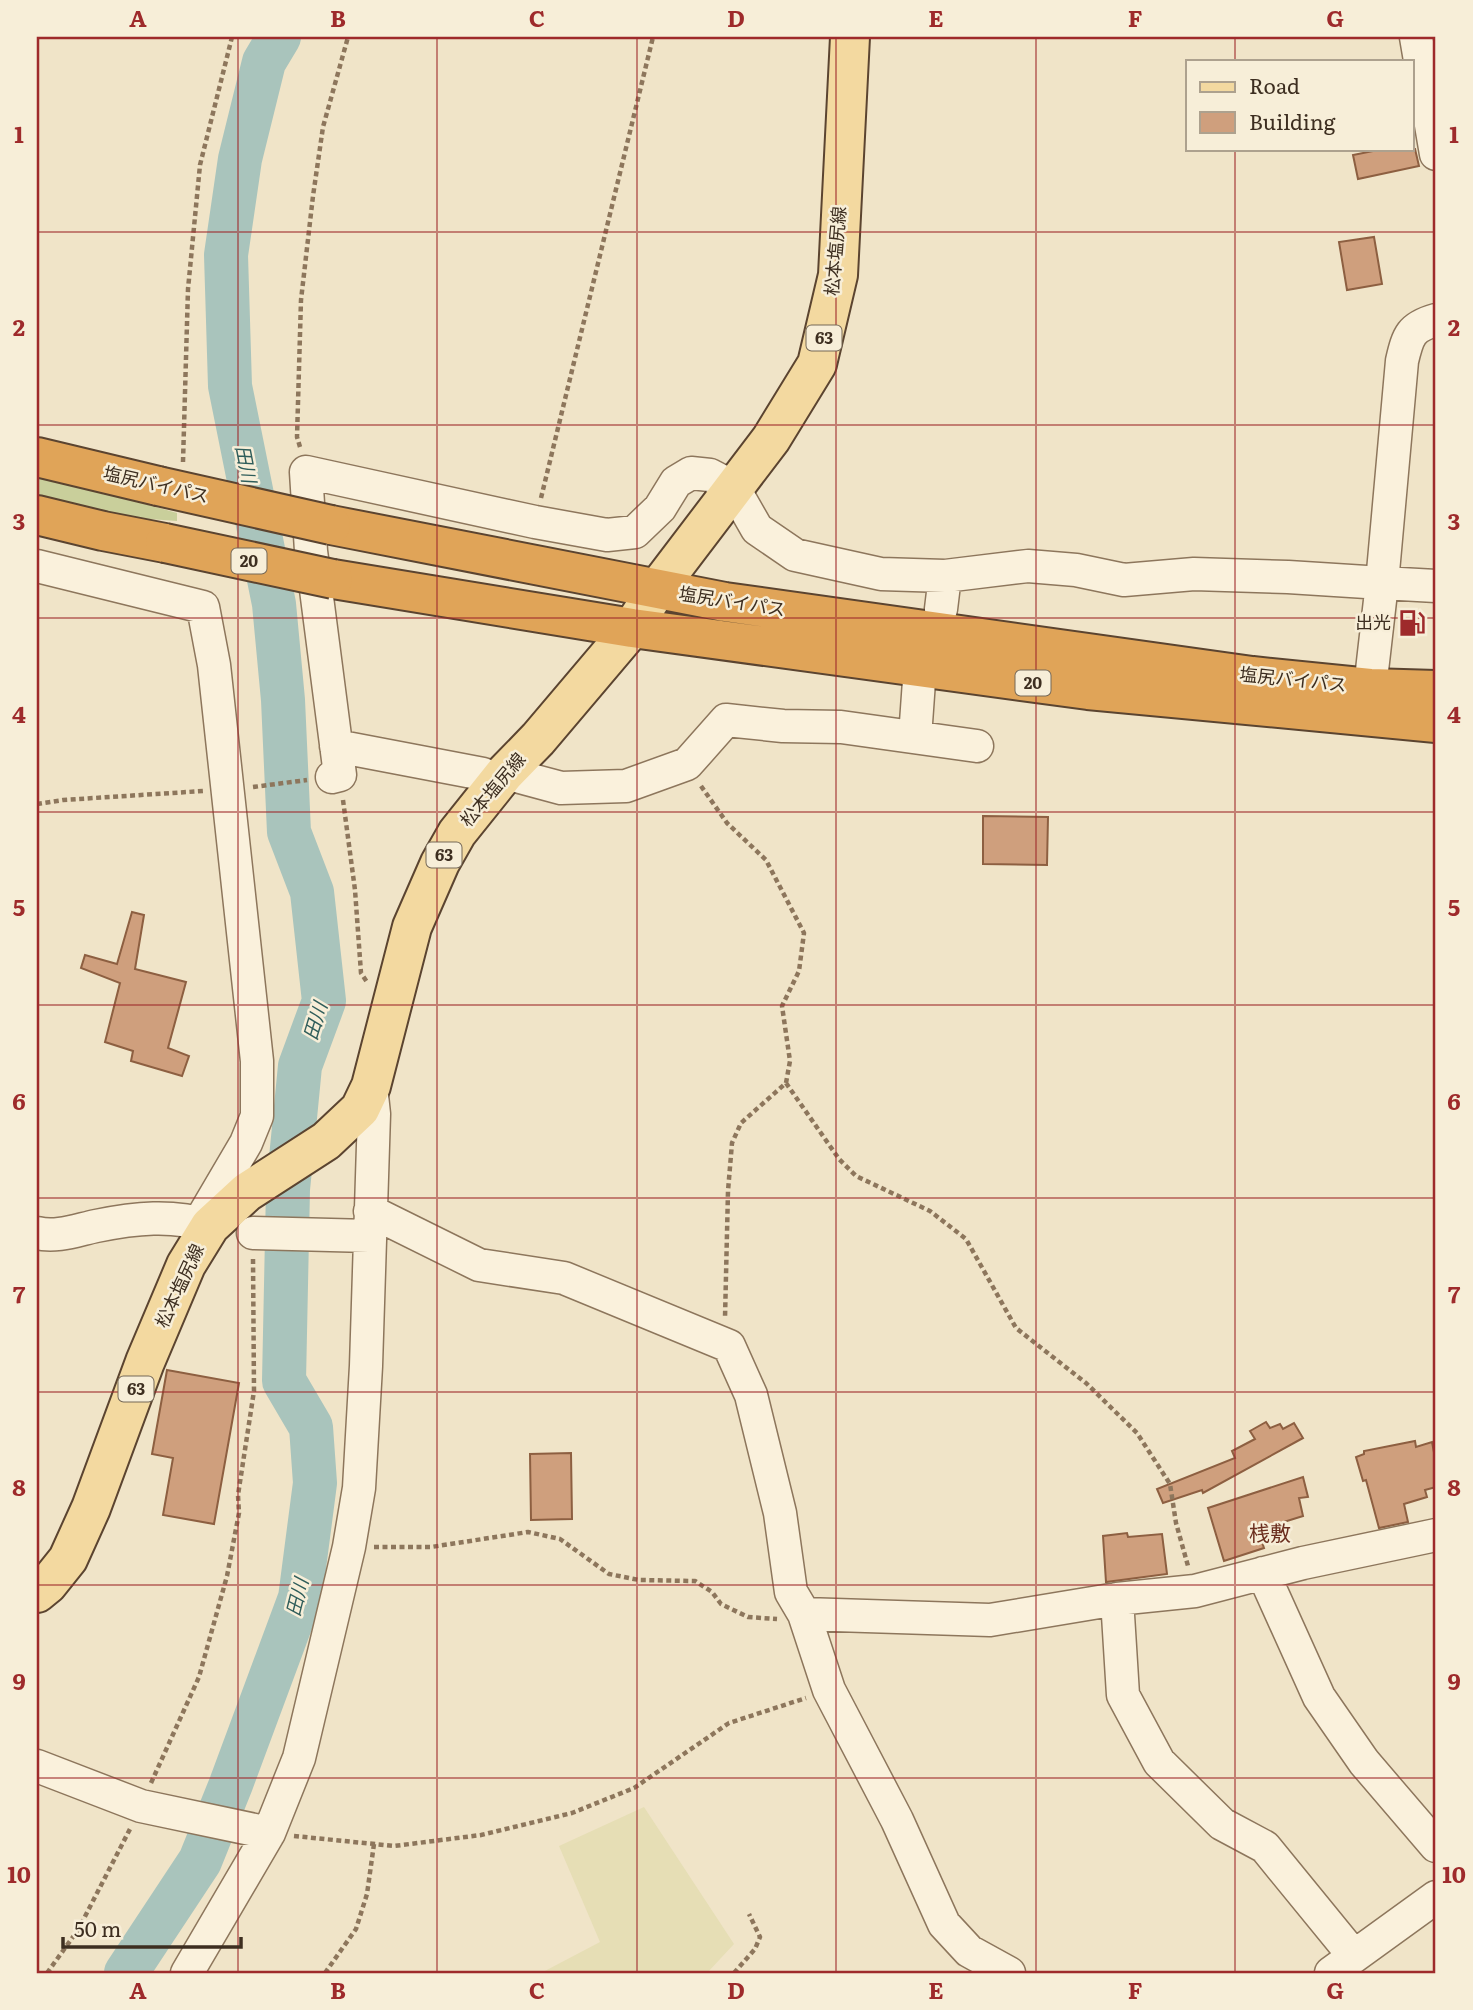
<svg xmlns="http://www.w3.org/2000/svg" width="1473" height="2010" font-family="Literata,'Noto Sans JP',serif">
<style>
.farmland{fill:#e6deb5}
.green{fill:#c9cf9b}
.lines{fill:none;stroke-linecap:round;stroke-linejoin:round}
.river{stroke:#a9c4bc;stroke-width:44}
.building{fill:#cf9f7d;stroke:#8d5f41;stroke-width:2}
.minor-casing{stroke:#8d765c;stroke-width:35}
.major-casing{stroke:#5b4430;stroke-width:42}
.highway-casing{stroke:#5b4430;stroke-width:42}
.path{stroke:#8d765c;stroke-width:4.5;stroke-dasharray:5 3.5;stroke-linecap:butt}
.minor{stroke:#faf1dc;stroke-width:32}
.major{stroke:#f3d9a0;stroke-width:38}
.highway{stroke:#e0a458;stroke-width:38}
.highway-bridge-casing{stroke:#5b4430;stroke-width:42;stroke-linecap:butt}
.highway-bridge{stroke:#e0a458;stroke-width:38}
.grid{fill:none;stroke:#9e2a2b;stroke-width:2;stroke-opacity:0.55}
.labels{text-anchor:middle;stroke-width:5;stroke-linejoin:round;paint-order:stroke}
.shield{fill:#f7eed8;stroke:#756857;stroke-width:2}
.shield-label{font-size:16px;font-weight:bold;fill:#3d2e20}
.street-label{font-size:18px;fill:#3d2e20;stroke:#f7eed8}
.poi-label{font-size:18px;fill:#3d2e20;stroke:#f7eed8;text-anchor:end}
.water-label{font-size:19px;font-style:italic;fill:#2f5d5a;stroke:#f7eed8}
.quarter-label{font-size:21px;fill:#6b2e1e;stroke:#f7eed8}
.neatline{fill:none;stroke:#9e2a2b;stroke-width:2.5}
.grid-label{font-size:23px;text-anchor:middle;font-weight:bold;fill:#9e2a2b}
</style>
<rect width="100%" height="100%" fill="#f0e4c8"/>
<!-- farmland -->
<path class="farmland" d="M 644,1807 L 734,1944 L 707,1973 L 541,1973 L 600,1942 L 559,1846 Z"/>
<!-- green -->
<path class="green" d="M 37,473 L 177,513 L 177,521 L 108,516 L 37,499 Z"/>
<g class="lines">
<!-- river -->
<path class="river" d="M 126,1973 L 200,1861 L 231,1784 L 300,1598 L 315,1483 L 311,1427 L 284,1381 L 288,1189 L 300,1066 L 324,1001 L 312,892 L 289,832 L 283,700 L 274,604 L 230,386 L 226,255 L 240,159 L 264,62 L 279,37"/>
</g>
<!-- building -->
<path class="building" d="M 1383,149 L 1415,149 L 1419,166 L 1358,179 L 1353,155 Z
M 1374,237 L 1382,284 L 1347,290 L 1339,242 Z
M 983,816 L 1048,817 L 1047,865 L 983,864 Z
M 132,912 L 144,915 L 135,969 L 186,982 L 168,1048 L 189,1056 L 182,1076 L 131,1061 L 133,1051 L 105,1042 L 120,983 L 81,968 L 85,955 L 117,964 Z
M 167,1370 L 239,1383 L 214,1524 L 163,1515 L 173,1458 L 152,1454 Z
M 1266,1422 L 1270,1428 L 1280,1424 L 1283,1429 L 1294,1423 L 1303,1438 L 1203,1493 L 1202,1490 L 1163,1503 L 1157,1489 L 1235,1458 L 1232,1451 L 1255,1439 L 1250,1431 Z
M 1415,1441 L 1416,1447 L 1432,1442 L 1436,1463 L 1436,1487 L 1425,1490 L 1427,1497 L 1404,1504 L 1408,1522 L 1379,1528 L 1366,1480 L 1363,1481 L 1356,1457 L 1364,1454 L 1364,1451 Z
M 571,1453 L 572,1519 L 531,1520 L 530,1454 Z
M 1303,1477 L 1308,1497 L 1299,1498 L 1303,1516 L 1258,1530 L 1264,1548 L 1224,1561 L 1208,1508 Z
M 1127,1533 L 1128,1537 L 1162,1534 L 1167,1574 L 1106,1582 L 1103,1536 Z"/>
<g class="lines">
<defs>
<path id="minor" d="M 1416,37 L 1436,154
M 37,566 L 203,607 L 214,665 L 257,1061 L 257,1116 L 246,1143 L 199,1223
M 941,609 L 945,576
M 1370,688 L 1382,583 L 1436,586
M 915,737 L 920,667
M 336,746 L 483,774 L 495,784
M 505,773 L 561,788 L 626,786 L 687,764 L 726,720 L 783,726 L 841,727 L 977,746
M 332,777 L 340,775 L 311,551 L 306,472 L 535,522 L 607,535 L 635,532 L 660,508 L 676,482 L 691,473 L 710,475 L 733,487 L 757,529 L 795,555 L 881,574 L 945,576 L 1028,566 L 1076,570 L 1124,580 L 1194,574 L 1288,577 L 1382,583 L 1402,361 C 1408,335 1411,327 1436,320
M 370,1211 L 479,1265 L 564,1278 L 729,1346 L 751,1395 L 780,1513 L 791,1592 L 804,1614 L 829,1690 L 897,1820 L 944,1924 L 969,1951 L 1009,1973
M 37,1233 C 56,1238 77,1230 96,1226 C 135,1218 172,1214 210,1226
M 253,1233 L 369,1236
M 1263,1573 L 1319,1697 L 1364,1762 L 1436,1846
M 1117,1599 L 1123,1695 L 1159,1762 L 1222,1824 L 1265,1847 L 1345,1945 L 1350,1959
M 804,1614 L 990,1620 L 1117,1599 L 1195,1591 L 1303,1563 L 1436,1535
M 37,1766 L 141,1806 L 269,1833
M 187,1973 L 269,1833 L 299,1758 L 349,1547 L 359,1488 L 366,1366 L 374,1114 L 371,1086
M 1331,1973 L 1436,1897"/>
<path id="major" d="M 37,1593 L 48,1584 L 68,1559 L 91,1508 L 145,1362 L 186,1265 L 210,1226 L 247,1192 L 326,1141 L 360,1109 L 371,1086 L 412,927 L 440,863 L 457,833 L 505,773 L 538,739 L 632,628 L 657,589 L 771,439 L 817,364 L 838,275 L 850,37"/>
<path id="highway" d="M 37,457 L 158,486
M 37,515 L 103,531 L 165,543
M 331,525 L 725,602 L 1252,676 L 1370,688 L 1436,690
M 333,579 L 632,628 L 1088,690 L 1436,723"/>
</defs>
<!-- minor casing -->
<use href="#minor" class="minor-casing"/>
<!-- major casing -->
<use href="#major" class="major-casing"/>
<!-- highway casing -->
<use href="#highway" class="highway-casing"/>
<!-- path -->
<path class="path" d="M 300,447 L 297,437 L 301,300 L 313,196 L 323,127 L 348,37
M 183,462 L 188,289 L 200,165 L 232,37
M 541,498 L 653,37
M 701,786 L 727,823 L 766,860 L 804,933 L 799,971 L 782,1006 L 790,1061 L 786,1083 L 741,1123 L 732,1143 L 728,1191 L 725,1318
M 253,787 L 307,780
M 343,800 L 355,890 L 361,973 L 367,982
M 37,804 L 63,800 L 203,791
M 786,1083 L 839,1159 L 856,1176 L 930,1211 L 966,1239 L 1016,1328 L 1086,1383 L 1137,1433 L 1170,1484 L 1176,1523 L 1188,1566
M 374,1547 L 431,1547 L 528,1532 L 560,1539 L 609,1574 L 639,1580 L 695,1581 L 712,1592 L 721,1604 L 748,1617 L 777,1619
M 151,1783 L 199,1677 L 227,1576 L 239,1513 L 238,1495 L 254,1391 L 253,1258
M 294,1836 L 394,1846 L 481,1835 L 572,1813 L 634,1788 L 729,1723 L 806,1698
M 47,1973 L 78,1930 L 130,1829
M 325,1973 L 356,1929 L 367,1894 L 374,1844
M 734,1973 L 755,1949 L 760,1937 L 749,1914"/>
<!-- minor -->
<use href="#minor" class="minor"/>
<!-- major -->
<use href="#major" class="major"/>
<!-- highway -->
<use href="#highway" class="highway"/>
<defs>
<path id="highway-bridge" d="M 158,486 L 331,525
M 165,543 L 333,579"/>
</defs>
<!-- highway-bridge casing -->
<use href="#highway-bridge" class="highway-bridge-casing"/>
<!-- highway-bridge -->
<use href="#highway-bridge" class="highway-bridge"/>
</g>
<!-- grid -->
<path class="grid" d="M 238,37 L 238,1973M 437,37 L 437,1973M 637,37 L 637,1973M 836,37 L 836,1973M 1036,37 L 1036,1973M 1235,37 L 1235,61M 1235,149 L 1235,1973M 37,232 L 1436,232M 37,425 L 1436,425M 37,618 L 1436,618M 37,812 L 1436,812M 37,1005 L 1436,1005M 37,1198 L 1436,1198M 37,1392 L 1436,1392M 37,1585 L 1436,1585M 37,1778 L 1436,1778"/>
<!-- icons -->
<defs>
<symbol id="fuel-bare" viewBox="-9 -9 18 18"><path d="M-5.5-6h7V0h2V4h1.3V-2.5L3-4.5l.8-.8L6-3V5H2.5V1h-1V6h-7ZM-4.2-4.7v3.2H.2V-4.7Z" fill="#9e2a2b" stroke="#f7eed8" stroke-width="2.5" paint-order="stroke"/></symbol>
</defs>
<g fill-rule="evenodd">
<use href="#fuel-bare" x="1393" y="604" width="38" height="38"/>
</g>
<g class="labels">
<!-- shield labels -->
<g class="shield">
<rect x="806.5" y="325.5" width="35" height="25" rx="5"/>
<rect x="231.5" y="548.5" width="35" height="25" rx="5"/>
<rect x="1015.5" y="670.5" width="35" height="25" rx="5"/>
<rect x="426.5" y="842.5" width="35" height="25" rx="5"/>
<rect x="118.5" y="1376.5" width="35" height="25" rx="5"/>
</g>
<g class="shield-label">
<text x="824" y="344">63</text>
<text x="249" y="567">20</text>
<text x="1033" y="689">20</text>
<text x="444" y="861">63</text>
<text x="136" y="1395">63</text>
</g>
<!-- street labels -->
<g class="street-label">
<text transform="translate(836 251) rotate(-85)" y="6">松本塩尻線</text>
<text transform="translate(156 485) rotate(13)" y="6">塩尻バイパス</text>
<text transform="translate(732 602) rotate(9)" y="6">塩尻バイパス</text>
<text transform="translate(1293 680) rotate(6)" y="6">塩尻バイパス</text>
<text transform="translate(493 790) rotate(-50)" y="6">松本塩尻線</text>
<text transform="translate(180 1286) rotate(-65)" y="6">松本塩尻線</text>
</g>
<!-- poi labels -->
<g class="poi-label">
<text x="1391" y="629">出光</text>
</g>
<!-- water labels -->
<g class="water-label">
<text transform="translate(246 464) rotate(79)" y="7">田川</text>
<text transform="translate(315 1021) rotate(-73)" y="7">田川</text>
<text transform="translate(297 1597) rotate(-76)" y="7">田川</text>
</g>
<!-- quarter labels -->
<g class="quarter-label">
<text x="1270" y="1541">桟敷</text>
</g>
</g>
<!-- border -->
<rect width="1473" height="2010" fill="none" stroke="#f7eed8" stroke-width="77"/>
<!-- legend -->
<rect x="1186" y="60" width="228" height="91" fill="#f7eed8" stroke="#ada18e" stroke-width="2"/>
<rect x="1200" y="82" width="35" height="10" fill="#f3d9a0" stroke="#ada18e" stroke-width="2"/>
<text x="1249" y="94" font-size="21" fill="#3d2e20">Road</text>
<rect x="1200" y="112" width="35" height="21" fill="#cf9f7d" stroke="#ada18e" stroke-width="2"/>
<text x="1249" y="130" font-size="21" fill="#3d2e20">Building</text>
<!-- scale -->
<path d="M63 1937v10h178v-10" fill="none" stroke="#3d2e20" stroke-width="3.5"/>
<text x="74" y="1937" font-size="21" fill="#3d2e20" stroke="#f7eed8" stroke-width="5" paint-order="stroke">50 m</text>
<rect x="38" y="38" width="1396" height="1934" class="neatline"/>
<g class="grid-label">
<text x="138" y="27">A</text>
<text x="338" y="27">B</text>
<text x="537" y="27">C</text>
<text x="736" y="27">D</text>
<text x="936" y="27">E</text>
<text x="1135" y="27">F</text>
<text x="1335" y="27">G</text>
<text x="19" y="143">1</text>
<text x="1454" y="143">1</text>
<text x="19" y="336">2</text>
<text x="1454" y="336">2</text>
<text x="19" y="530">3</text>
<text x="1454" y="530">3</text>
<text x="19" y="723">4</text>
<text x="1454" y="723">4</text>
<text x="19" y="916">5</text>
<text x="1454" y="916">5</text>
<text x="19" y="1110">6</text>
<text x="1454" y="1110">6</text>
<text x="19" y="1303">7</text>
<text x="1454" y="1303">7</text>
<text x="19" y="1496">8</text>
<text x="1454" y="1496">8</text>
<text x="19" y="1690">9</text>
<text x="1454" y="1690">9</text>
<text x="19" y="1883">10</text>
<text x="1454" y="1883">10</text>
<text x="138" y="1999">A</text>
<text x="338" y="1999">B</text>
<text x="537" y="1999">C</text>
<text x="736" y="1999">D</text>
<text x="936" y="1999">E</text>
<text x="1135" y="1999">F</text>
<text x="1335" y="1999">G</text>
</g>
</svg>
